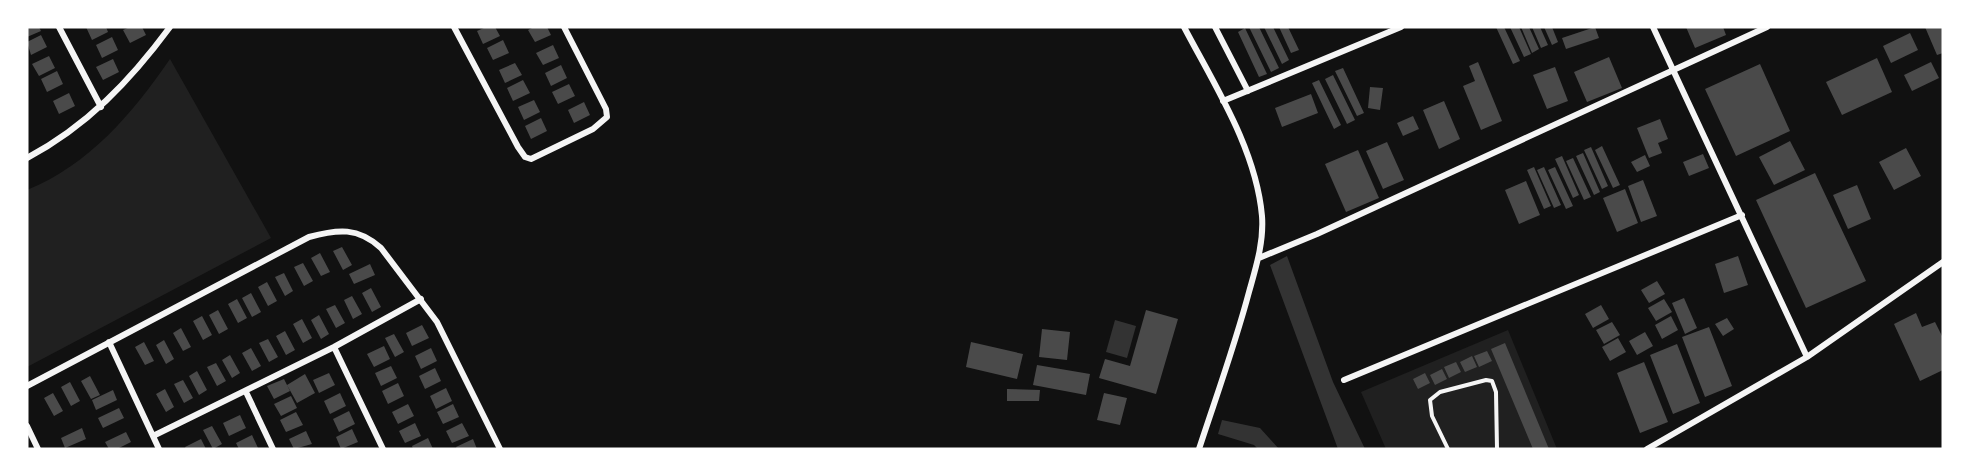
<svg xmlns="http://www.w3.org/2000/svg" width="1970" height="476" font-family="'Alegreya Sans',sans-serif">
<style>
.green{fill:#202020}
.water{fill:#333}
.building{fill:#4a4a4a}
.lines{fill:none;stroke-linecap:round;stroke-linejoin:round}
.service{stroke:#f5f5f5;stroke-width:4}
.minor{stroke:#f5f5f5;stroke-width:6}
</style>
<rect width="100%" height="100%" fill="#111"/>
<!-- green -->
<path class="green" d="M 170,59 L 271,238 L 27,367 L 27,190 C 89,165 133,113 170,59 Z
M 1508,330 L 1557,449 L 1386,449 L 1361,392 Z"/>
<!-- water -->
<path class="water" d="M 1287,256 L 1333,382 L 1365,449 L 1338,449 L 1270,265 Z
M 1115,320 L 1136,326 L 1127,358 L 1106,352 Z
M 1222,420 L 1260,428 L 1279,449 L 1258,449 L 1254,445 L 1218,434 Z"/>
<!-- building -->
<path class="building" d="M 27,27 L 39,27 L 41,31 L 27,37 Z
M 86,27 L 106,27 L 108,32 L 92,40 Z
M 130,27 L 142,27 L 146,35 L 130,43 L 123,30 Z
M 486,27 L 495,27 L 500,36 L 483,44 L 477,31 Z
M 534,27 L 547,27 L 551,35 L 535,42 L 528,30 Z
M 1249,27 L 1259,27 L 1279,68 L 1271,72 Z
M 1264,27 L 1273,27 L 1289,60 L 1282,64 Z
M 1279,27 L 1288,27 L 1299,50 L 1291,53 Z
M 1496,27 L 1504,27 L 1520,61 L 1513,64 Z
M 1510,27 L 1519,27 L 1531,54 L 1524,57 Z
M 1521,27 L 1529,27 L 1539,49 L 1532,53 Z
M 1532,27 L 1540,27 L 1548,45 L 1541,48 Z
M 1544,27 L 1552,27 L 1558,42 L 1552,45 Z
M 1595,27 L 1599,38 L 1566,49 L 1562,38 Z
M 1686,27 L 1723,27 L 1726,35 L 1695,48 Z
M 1925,27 L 1943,27 L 1943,53 L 1937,55 Z
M 1245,28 L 1267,74 L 1259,77 L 1238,32 Z
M 1910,33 L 1918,50 L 1891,63 L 1883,46 Z
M 41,35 L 47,47 L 31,55 L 27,42 Z
M 112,37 L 118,50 L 102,58 L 96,45 Z
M 503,40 L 509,53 L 493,60 L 487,48 Z
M 553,45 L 559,58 L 543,65 L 536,53 Z
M 49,56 L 55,68 L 39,76 L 32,64 Z
M 1609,57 L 1622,88 L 1587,102 L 1574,72 Z
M 1877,58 L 1892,92 L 1842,115 L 1826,82 Z
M 113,59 L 119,72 L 103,80 L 96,67 Z
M 1478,62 L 1502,121 L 1481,130 L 1463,86 L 1475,81 L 1469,66 Z
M 1931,62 L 1939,78 L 1912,91 L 1904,75 Z
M 515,63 L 522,75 L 505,83 L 499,70 Z
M 1760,64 L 1790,131 L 1736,156 L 1705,89 Z
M 561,65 L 567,78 L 551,86 L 545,73 Z
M 1555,67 L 1568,101 L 1547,109 L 1533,75 Z
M 1343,68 L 1364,113 L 1357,116 L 1335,71 Z
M 57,71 L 63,84 L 47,92 L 41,79 Z
M 1333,75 L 1355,120 L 1347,124 L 1325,79 Z
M 523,80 L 530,93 L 513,101 L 507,88 Z
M 1319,80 L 1341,125 L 1334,129 L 1312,83 Z
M 569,84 L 575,96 L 558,104 L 552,92 Z
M 1370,87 L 1383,88 L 1380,110 L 1368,108 Z
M 69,93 L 75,106 L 59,114 L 53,101 Z
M 1311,94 L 1318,113 L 1282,127 L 1275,108 Z
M 534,100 L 540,112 L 524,120 L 518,107 Z
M 1444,101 L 1460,139 L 1439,149 L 1423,110 Z
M 584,102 L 590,115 L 574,123 L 568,110 Z
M 1413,116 L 1419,129 L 1403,136 L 1397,123 Z
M 541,118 L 547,131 L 531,139 L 525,126 Z
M 1660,119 L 1668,139 L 1658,143 L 1662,153 L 1649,158 L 1637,128 Z
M 1790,141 L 1805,170 L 1774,185 L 1759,157 Z
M 1387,142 L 1404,180 L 1383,189 L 1366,151 Z
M 1602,146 L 1620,185 L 1613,188 L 1595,150 Z
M 1591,147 L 1608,186 L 1602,189 L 1584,150 Z
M 1906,148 L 1921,176 L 1894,190 L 1879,162 Z
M 1358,150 L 1379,198 L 1346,212 L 1325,164 Z
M 1583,153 L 1600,192 L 1594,195 L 1576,156 Z
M 1703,154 L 1709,168 L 1689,176 L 1683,162 Z
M 1645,155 L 1650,166 L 1637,172 L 1631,162 Z
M 1562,156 L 1579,195 L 1573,198 L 1555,159 Z
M 1573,158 L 1591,197 L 1584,200 L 1566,161 Z
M 1534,167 L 1551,206 L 1544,209 L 1527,170 Z
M 1544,167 L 1561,205 L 1554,208 L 1537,170 Z
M 1555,167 L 1573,206 L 1566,209 L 1548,170 Z
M 1815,173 L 1866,281 L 1806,308 L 1756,200 Z
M 1643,180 L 1657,216 L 1641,222 L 1628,186 Z
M 1526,181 L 1540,215 L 1519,224 L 1505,190 Z
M 1857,185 L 1871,219 L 1848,229 L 1833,195 Z
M 1625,189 L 1638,223 L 1617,232 L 1603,198 Z
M 342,247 L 352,265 L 343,270 L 333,251 Z
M 320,253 L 330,272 L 321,276 L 311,258 Z
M 1738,256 L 1748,285 L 1724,293 L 1715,264 Z
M 303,263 L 313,281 L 304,286 L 294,267 Z
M 370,264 L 375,275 L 354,284 L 349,274 Z
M 284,273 L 293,291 L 285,296 L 275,277 Z
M 1657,281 L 1665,294 L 1649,303 L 1641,290 Z
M 267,282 L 277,301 L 268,306 L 258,287 Z
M 371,288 L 381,307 L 372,312 L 362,293 Z
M 251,293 L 261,312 L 252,317 L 242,298 Z
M 352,296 L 362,314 L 353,319 L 344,300 Z
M 1684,298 L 1697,328 L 1685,334 L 1672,303 Z
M 237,299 L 247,318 L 238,323 L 228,304 Z
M 1664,299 L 1672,312 L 1656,321 L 1648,308 Z
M 335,305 L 345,323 L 336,328 L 326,309 Z
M 1601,305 L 1609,319 L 1593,328 L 1585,314 Z
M 218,310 L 228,329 L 219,334 L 209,315 Z
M 1146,310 L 1178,319 L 1156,394 L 1099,378 L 1105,359 L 1130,366 Z
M 1916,313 L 1922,327 L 1935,322 L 1943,338 L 1943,370 L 1920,381 L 1894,324 Z
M 319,315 L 329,334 L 321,339 L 311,320 Z
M 202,316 L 212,335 L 203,340 L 193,321 Z
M 1671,316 L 1678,330 L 1662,339 L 1655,325 Z
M 1727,318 L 1734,329 L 1723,336 L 1715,324 Z
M 302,319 L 312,338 L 303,343 L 293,324 Z
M 1612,322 L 1620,335 L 1604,344 L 1596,330 Z
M 422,325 L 429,338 L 412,346 L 406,333 Z
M 1709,327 L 1732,386 L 1705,397 L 1682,337 Z
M 181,328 L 191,347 L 183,351 L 173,333 Z
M 1042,329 L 1070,332 L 1067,360 L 1039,357 Z
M 285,331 L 295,350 L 286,355 L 276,336 Z
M 1645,332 L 1653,346 L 1637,355 L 1629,341 Z
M 394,334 L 404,352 L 395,357 L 385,338 Z
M 1618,338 L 1626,352 L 1610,361 L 1602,347 Z
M 268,339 L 278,357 L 269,362 L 259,343 Z
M 164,340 L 174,359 L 166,364 L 156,345 Z
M 144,342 L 154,361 L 145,365 L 135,347 Z
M 971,342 L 1023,354 L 1017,379 L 966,367 Z
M 1505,343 L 1549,449 L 1533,449 L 1491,349 Z
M 1677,344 L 1700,403 L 1673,414 L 1650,355 Z
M 384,346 L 390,359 L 374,367 L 367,354 Z
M 251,348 L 261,366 L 252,371 L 242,353 Z
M 431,348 L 437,361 L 421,369 L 415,356 Z
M 1487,351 L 1492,361 L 1479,367 L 1474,356 Z
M 230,355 L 240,373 L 232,378 L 222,360 Z
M 1472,356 L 1477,367 L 1465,372 L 1460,362 Z
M 1456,362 L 1461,372 L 1449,378 L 1444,367 Z
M 1644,362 L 1668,422 L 1640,433 L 1617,373 Z
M 216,363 L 226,381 L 217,386 L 207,367 Z
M 1037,365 L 1090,374 L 1086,395 L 1033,385 Z
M 391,366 L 397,378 L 381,386 L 375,373 Z
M 435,368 L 441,381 L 425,389 L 419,376 Z
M 1442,369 L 1447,379 L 1435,385 L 1430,375 Z
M 197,371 L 207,390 L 199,395 L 189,376 Z
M 329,373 L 335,385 L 319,393 L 313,380 Z
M 1425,373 L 1430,383 L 1418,389 L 1413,379 Z
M 305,374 L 315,393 L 297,403 L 287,385 Z
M 90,376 L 100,395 L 91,399 L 81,381 Z
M 284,379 L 290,391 L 274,399 L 267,386 Z
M 183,380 L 193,398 L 184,403 L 174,384 Z
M 70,382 L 80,401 L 71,406 L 61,387 Z
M 398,383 L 404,396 L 388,404 L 382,391 Z
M 446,388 L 452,401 L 436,409 L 430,396 Z
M 165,389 L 174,407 L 166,412 L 156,394 Z
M 1007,389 L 1040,390 L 1039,401 L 1007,401 Z
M 113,390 L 117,400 L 96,410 L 92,400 Z
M 53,393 L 63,411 L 54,416 L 44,398 Z
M 340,393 L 346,406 L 330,414 L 324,401 Z
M 1104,393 L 1127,398 L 1120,425 L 1097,420 Z
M 291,396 L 297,408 L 281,416 L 274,404 Z
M 408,404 L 414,416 L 398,424 L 392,412 Z
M 453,404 L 459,417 L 443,424 L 437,412 Z
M 119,408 L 124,418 L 103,428 L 98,418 Z
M 349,411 L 355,424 L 339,432 L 333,419 Z
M 296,412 L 303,425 L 286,432 L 280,420 Z
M 240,415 L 246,428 L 229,436 L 223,423 Z
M 415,423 L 421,436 L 405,443 L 399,431 Z
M 462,423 L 469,436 L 452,443 L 446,431 Z
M 212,426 L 222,444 L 213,449 L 203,430 Z
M 82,428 L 86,439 L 65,448 L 61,438 Z
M 352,429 L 358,442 L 341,449 L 336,437 Z
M 306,431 L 312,444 L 294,449 L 289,439 Z
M 126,432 L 131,442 L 117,449 L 109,449 L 105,442 Z
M 252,435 L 258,448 L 239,449 L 236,443 Z
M 428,438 L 433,449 L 413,449 L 412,446 Z
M 201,439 L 206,449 L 186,449 L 185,447 Z
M 473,439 L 477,449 L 457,449 L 456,447 Z"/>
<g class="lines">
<!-- service -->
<path class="service" d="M 1448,449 L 1432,416 L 1430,400 L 1440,392 L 1486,380 L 1492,381 L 1496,392 L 1497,449"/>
<!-- minor -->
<path class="minor" d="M 59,27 L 101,107
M 454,27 L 518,147 L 525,157 L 531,159 L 593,129 L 607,117 L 606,109 L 564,27
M 1184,27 C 1215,86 1256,149 1262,216 C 1264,242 1256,267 1249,292 C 1235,345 1216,397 1199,449
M 1215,27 L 1248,91
M 1653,27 L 1807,357
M 1223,101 L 1401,27
M 27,158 C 87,126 130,81 170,27
M 1259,258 L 1317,234 L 1767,27
M 109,342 L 159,449
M 334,347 L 383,449
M 1344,380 L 1742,215
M 27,386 L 309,237 C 338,229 358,227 381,248 L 437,322 L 500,449
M 246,392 L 273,449
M 27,426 L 38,449
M 153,436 L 334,347 L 421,299
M 1647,449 L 1807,357 L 1943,262"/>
</g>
<!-- border -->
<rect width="1970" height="476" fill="none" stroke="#ffffff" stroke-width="57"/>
</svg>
